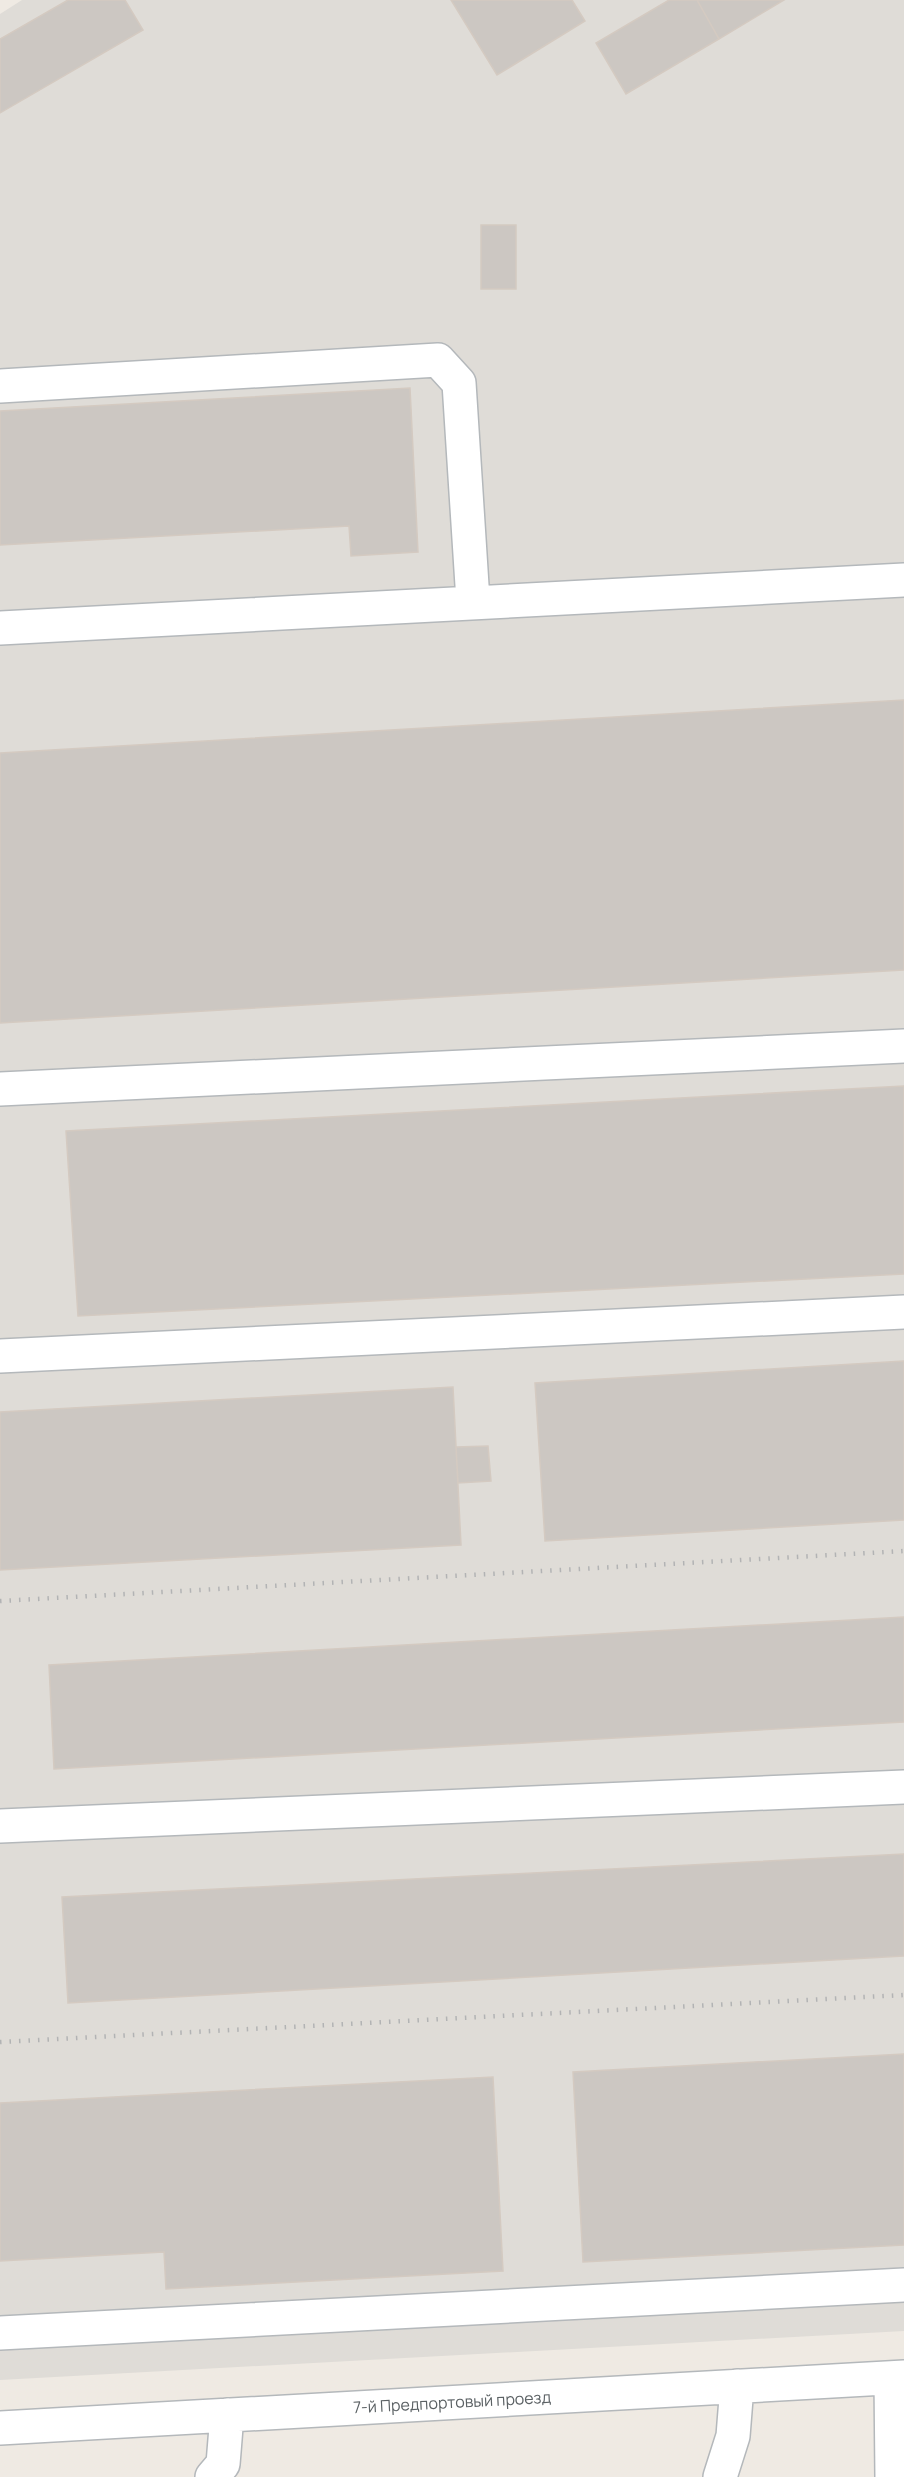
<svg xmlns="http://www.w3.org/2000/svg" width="904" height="2477" font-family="Manrope,sans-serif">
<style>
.industrial{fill:#dfdcd7}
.building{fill:#ccc7c2;stroke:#d4cac1;stroke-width:1.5}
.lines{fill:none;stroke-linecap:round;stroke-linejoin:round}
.minor-casing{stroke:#b4b8bb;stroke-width:36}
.minor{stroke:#fff;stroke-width:33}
.rail{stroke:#b2b3b4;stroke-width:4.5;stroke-dasharray:1.5 8;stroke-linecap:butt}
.labels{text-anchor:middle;stroke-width:5;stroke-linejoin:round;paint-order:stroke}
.street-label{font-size:16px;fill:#5b6164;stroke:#fff}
</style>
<rect width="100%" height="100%" fill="#efeae3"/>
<!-- industrial -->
<path class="industrial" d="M 22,0 L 904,0 L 904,2331 L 0,2380 L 0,14 Z"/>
<!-- building -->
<path class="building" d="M 68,0 L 125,0 L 143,30 L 0,113 L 0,39 Z
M 451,0 L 572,0 L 585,21 L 497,75 Z
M 669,0 L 697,0 L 719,39 L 626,94 L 596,43 Z
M 697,0 L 784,0 L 719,39 Z
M 481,225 L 516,225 L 516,289 L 481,289 Z
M 410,388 L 418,552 L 351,556 L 349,526 L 0,545 L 0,411 Z
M 904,700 L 904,970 L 0,1023 L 0,753 Z
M 904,1086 L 904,1274 L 78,1316 L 66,1131 Z
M 904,1361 L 904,1520 L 545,1541 L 535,1383 Z
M 453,1387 L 461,1545 L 0,1570 L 0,1412 Z
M 488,1446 L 491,1481 L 458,1483 L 456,1447 Z
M 904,1617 L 904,1722 L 54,1769 L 49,1665 Z
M 904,1854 L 904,1956 L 68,2003 L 62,1897 Z
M 904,2054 L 904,2245 L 583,2262 L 573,2072 Z
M 493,2077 L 503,2271 L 166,2289 L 164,2252 L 0,2261 L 0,2103 Z"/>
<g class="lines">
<defs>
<path id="minor" d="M 0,386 L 438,360 L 459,383 L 473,601
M 0,628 L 904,580
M 0,1089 L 904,1046
M 0,1356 L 904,1312
M 0,1826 L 904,1787
M 0,2333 L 904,2285
M 891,2378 L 892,2477
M 0,2428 L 904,2377
M 212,2477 L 223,2464 L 227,2415
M 720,2477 L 733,2436 L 737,2386"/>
</defs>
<!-- minor casing -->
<use href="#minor" class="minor-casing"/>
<!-- minor -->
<use href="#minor" class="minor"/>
<!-- rail -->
<path class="rail" d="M 0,1601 L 904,1551
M 0,2042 L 904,1995"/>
</g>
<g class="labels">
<!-- street labels -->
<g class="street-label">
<text transform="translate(452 2402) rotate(-3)" y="6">7-й Предпортовый проезд</text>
</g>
</g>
</svg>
